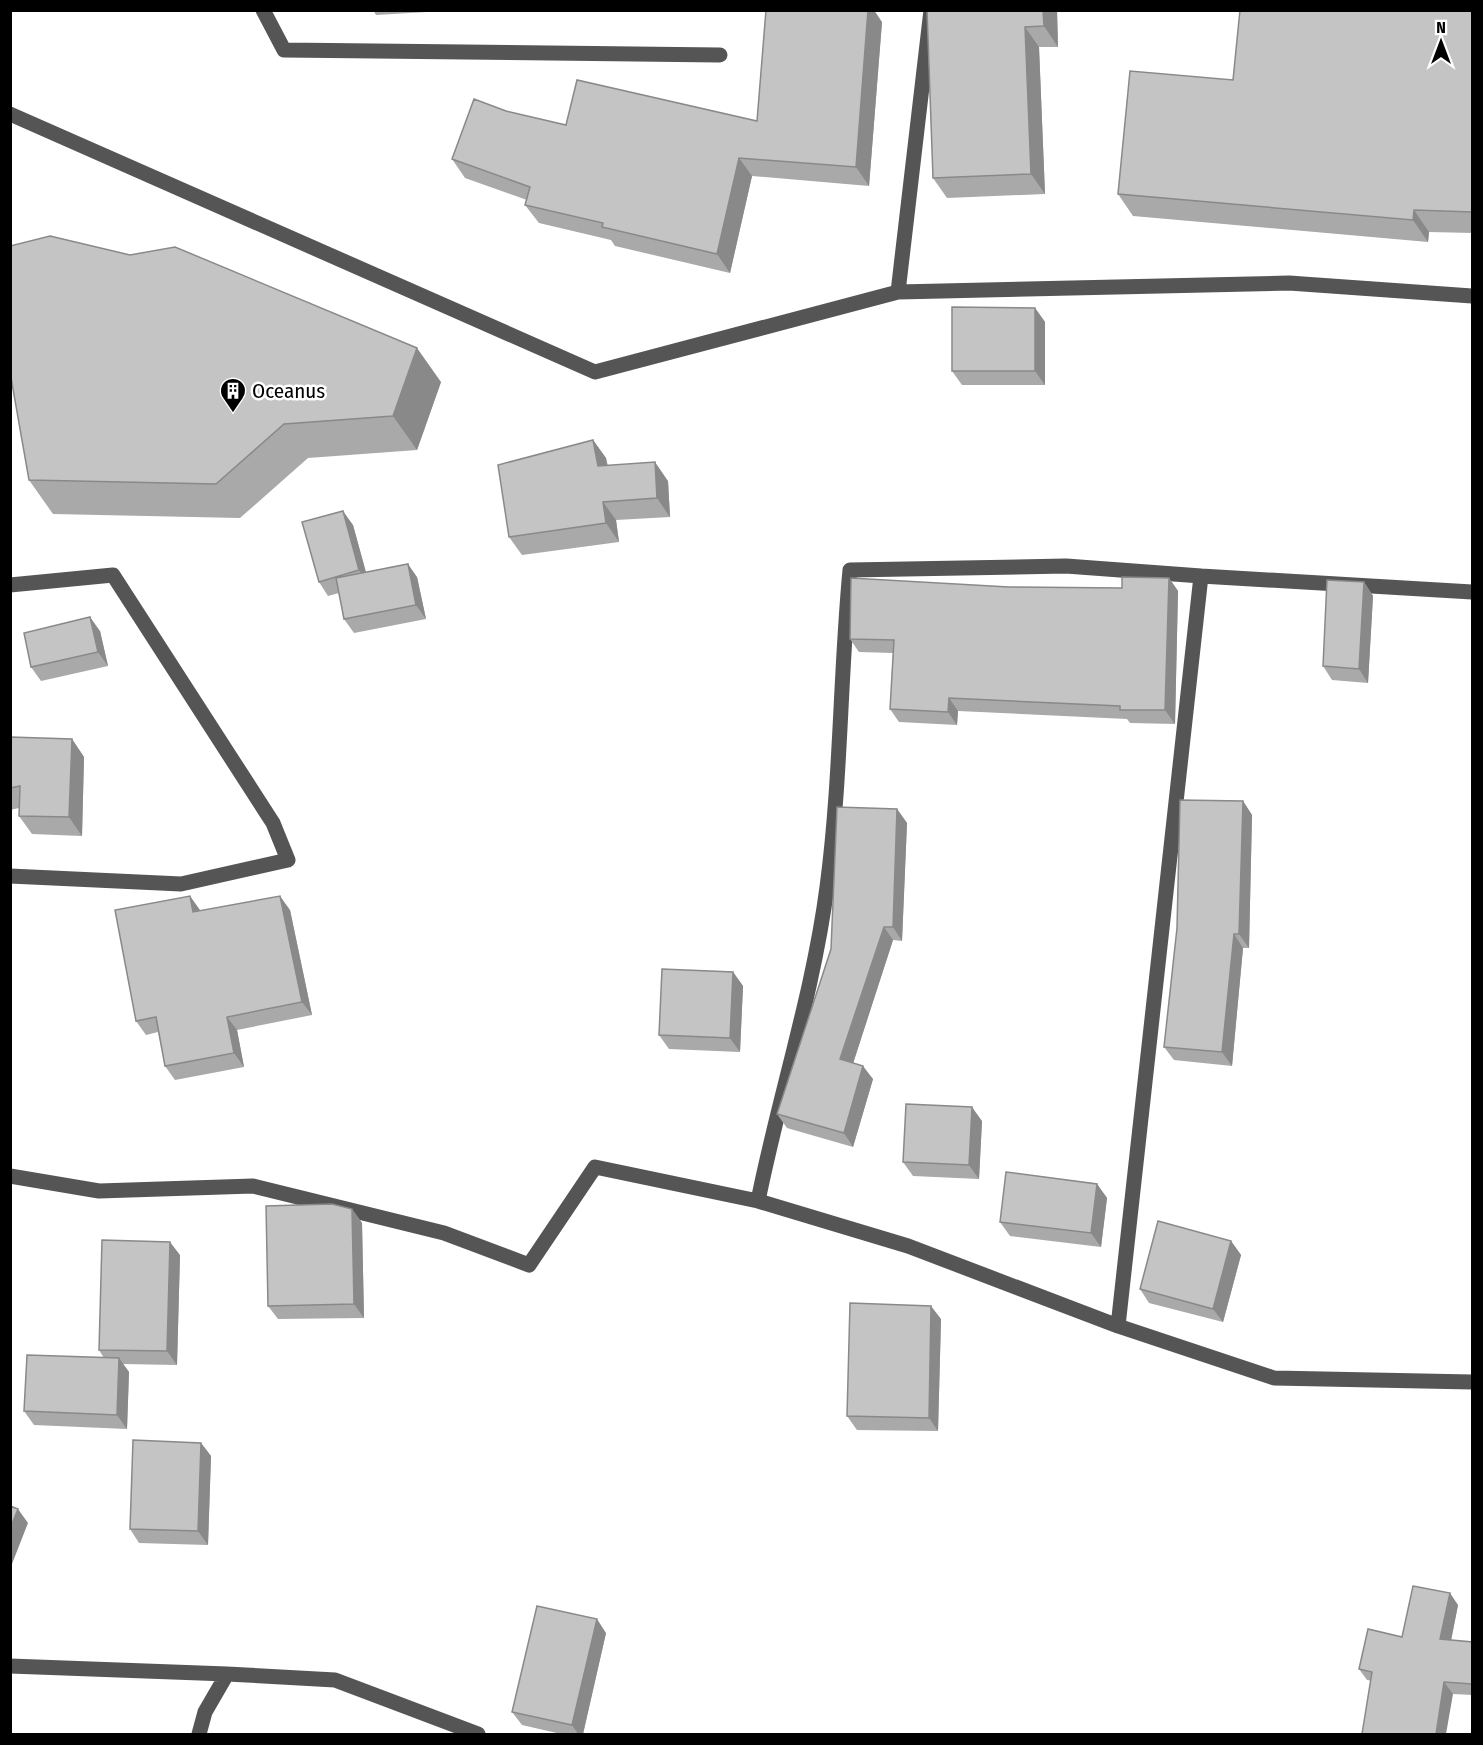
<svg xmlns="http://www.w3.org/2000/svg" width="1483" height="1745" font-family="'Fira Sans Condensed',sans-serif">
<style>
.lines{fill:none;stroke-linecap:round;stroke-linejoin:round}
.minor{stroke:#555;stroke-width:15}
.wall{fill:#a9a9a9}
.shaded-wall{fill:#898989}
.building{fill:#c4c4c4;stroke:#898989;stroke-width:1.5}
.labels{text-anchor:middle;stroke-width:5;stroke-linejoin:round;paint-order:stroke}
.poi-label{font-size:21px;fill:#000;stroke:#fff;text-anchor:start}
</style>
<rect width="100%" height="100%" fill="#fff"/>
<g class="lines">
<!-- minor -->
<path class="minor" d="M 263,10 L 284,50 L 720,55
M 10,114 L 595,372 L 898,292 L 1289,283 L 1472,296
M 898,292 L 931,10
M 1201,576 L 1472,592
M 10,585 L 113,575 L 273,823 L 288,860 L 181,884 L 10,876
M 10,1176 L 99,1191 L 253,1186 L 444,1233 L 529,1265 L 595,1167 L 758,1201 L 908,1246 L 1118,1326 L 1274,1378 L 1472,1382
M 758,1201 C 779,1096 813,994 827,887 C 841,782 840,675 850,570 L 1066,566 L 1201,576 L 1118,1326
M 10,1666 L 227,1674 L 335,1680 L 478,1734
M 199,1734 L 205,1712 L 227,1674"/>
</g>
<!-- wall -->
<path class="wall" d="M 373,10 L 461,10 L 376,15 Z
M 927,10 L 1057,10 L 1058,47 L 1039,47 L 1045,194 L 947,198 L 933,178 Z
M 1473,10 L 1473,233 L 1429,232 L 1428,242 L 1133,216 L 1118,194 L 1233,80 Z
M 882,22 L 869,186 L 752,176 L 730,273 L 615,246 L 611,240 L 539,223 L 525,205 L 527,200 L 465,178 L 452,159 L 506,111 L 566,125 L 757,121 Z
M 1035,308 L 1045,322 L 1045,385 L 962,385 L 952,371 Z
M 441,382 L 417,450 L 308,458 L 240,518 L 53,514 L 29,480 Z
M 593,440 L 606,458 L 608,466 L 668,481 L 670,517 L 616,520 L 619,542 L 522,555 L 509,537 Z
M 353,525 L 366,572 L 417,577 L 426,619 L 354,633 L 344,619 L 339,593 L 328,596 L 319,582 Z
M 1169,578 L 1178,591 L 1175,724 L 1130,723 L 1127,719 L 958,711 L 957,725 L 899,722 L 890,709 L 893,653 L 859,652 L 850,639 L 1009,587 L 1122,588 Z
M 1364,582 L 1373,596 L 1368,683 L 1332,680 L 1323,666 Z
M 100,631 L 108,666 L 41,681 L 31,667 Z
M 10,737 L 72,739 L 84,757 L 82,836 L 32,834 L 19,816 L 19,808 L 10,810 Z
M 1243,801 L 1252,815 L 1249,948 L 1243,948 L 1232,1066 L 1174,1060 L 1164,1047 Z
M 897,809 L 907,823 L 902,941 L 893,940 L 853,1063 L 873,1079 L 853,1147 L 787,1128 L 777,1114 Z
M 200,910 L 200,911 L 290,910 L 312,1015 L 237,1030 L 244,1067 L 175,1080 L 165,1066 L 158,1032 L 146,1035 L 136,1021 Z
M 733,972 L 743,986 L 740,1052 L 669,1049 L 659,1035 Z
M 982,1121 L 979,1179 L 913,1176 L 903,1162 Z
M 1097,1184 L 1107,1198 L 1101,1247 L 1010,1236 L 1000,1222 Z
M 352,1209 L 362,1223 L 364,1318 L 278,1319 L 268,1306 Z
M 1231,1241 L 1241,1255 L 1223,1322 L 1149,1303 L 1140,1289 Z
M 180,1255 L 177,1365 L 123,1364 L 129,1372 L 127,1429 L 34,1425 L 24,1411 L 104,1358 L 99,1350 Z
M 941,1319 L 938,1431 L 857,1430 L 847,1416 Z
M 201,1443 L 211,1456 L 208,1545 L 139,1543 L 130,1529 Z
M 1458,1605 L 1451,1640 L 1473,1642 L 1473,1695 L 1453,1694 L 1367,1680 L 1359,1669 L 1402,1637 Z
M 606,1633 L 583,1734 L 561,1734 L 522,1725 L 512,1712 Z"/>
<!-- shaded-wall -->
<path class="shaded-wall" d="M 868,10 L 874,10 L 882,22 L 869,186 L 856,167 Z
M 1043,10 L 1057,10 L 1058,47 L 1044,26 Z
M 1025,27 L 1039,47 L 1045,194 L 1031,174 Z
M 739,158 L 752,176 L 730,273 L 717,254 Z
M 1414,210 L 1429,232 L 1428,242 L 1413,220 Z
M 1035,308 L 1045,322 L 1045,385 L 1035,371 Z
M 417,348 L 441,382 L 417,450 L 393,416 Z
M 593,440 L 606,458 L 610,485 L 598,466 Z
M 655,462 L 668,481 L 670,517 L 657,498 Z
M 603,502 L 616,520 L 619,542 L 606,523 Z
M 343,511 L 353,525 L 369,584 L 359,570 Z
M 408,564 L 417,577 L 426,619 L 416,605 Z
M 1169,578 L 1178,591 L 1175,724 L 1165,710 Z
M 1364,582 L 1373,596 L 1368,683 L 1359,669 Z
M 90,617 L 100,631 L 108,666 L 98,652 Z
M 949,698 L 958,711 L 957,725 L 948,712 Z
M 72,739 L 84,757 L 82,836 L 69,817 Z
M 1243,801 L 1252,815 L 1249,948 L 1239,934 Z
M 897,809 L 907,823 L 902,941 L 893,927 Z
M 190,896 L 200,910 L 203,926 L 193,912 Z
M 280,896 L 290,910 L 312,1015 L 302,1002 Z
M 884,927 L 893,940 L 850,1073 L 840,1059 Z
M 1234,934 L 1243,948 L 1232,1066 L 1222,1052 Z
M 733,972 L 743,986 L 740,1052 L 730,1038 Z
M 227,1017 L 237,1030 L 244,1067 L 234,1053 Z
M 863,1066 L 873,1079 L 853,1147 L 844,1133 Z
M 972,1107 L 982,1121 L 979,1179 L 969,1165 Z
M 1097,1184 L 1107,1198 L 1101,1247 L 1091,1233 Z
M 352,1209 L 362,1223 L 364,1318 L 354,1304 Z
M 1231,1241 L 1241,1255 L 1223,1322 L 1213,1309 Z
M 170,1242 L 180,1255 L 177,1365 L 167,1351 Z
M 931,1306 L 941,1319 L 938,1431 L 929,1418 Z
M 119,1358 L 129,1372 L 127,1429 L 117,1415 Z
M 201,1443 L 211,1456 L 208,1545 L 198,1531 Z
M 18,1509 L 28,1523 L 10,1569 L 10,1529 Z
M 1450,1593 L 1458,1605 L 1449,1651 L 1440,1639 Z
M 597,1619 L 606,1633 L 583,1734 L 578,1734 L 572,1725 Z
M 1444,1682 L 1453,1694 L 1446,1734 L 1436,1734 Z"/>
<!-- building -->
<path class="building" d="M 766,10 L 868,10 L 856,167 L 739,158 L 717,254 L 602,227 L 603,223 L 525,205 L 530,187 L 452,159 L 474,99 L 506,111 L 566,125 L 577,80 L 757,121 Z
M 927,10 L 1043,10 L 1044,26 L 1025,27 L 1031,174 L 933,178 Z
M 1240,10 L 1473,10 L 1473,212 L 1414,210 L 1413,220 L 1118,194 L 1130,71 L 1233,80 Z
M 50,236 L 130,255 L 175,247 L 417,348 L 393,416 L 284,424 L 216,484 L 29,480 L 10,372 L 10,246 Z
M 952,307 L 1035,308 L 1035,371 L 952,371 Z
M 593,440 L 598,466 L 655,462 L 657,498 L 603,502 L 606,523 L 509,537 L 498,465 Z
M 343,511 L 359,570 L 319,582 L 302,522 Z
M 408,564 L 416,605 L 344,619 L 336,578 Z
M 1122,577 L 1169,578 L 1165,710 L 1120,710 L 1120,706 L 949,698 L 948,712 L 890,709 L 894,640 L 850,639 L 851,578 L 1009,587 L 1122,588 Z
M 1327,580 L 1364,582 L 1359,669 L 1323,666 Z
M 90,617 L 98,652 L 31,667 L 24,633 Z
M 10,737 L 72,739 L 69,817 L 19,816 L 20,786 L 10,788 Z
M 1180,800 L 1243,801 L 1239,934 L 1234,934 L 1222,1052 L 1164,1047 L 1177,928 Z
M 837,807 L 897,809 L 893,927 L 884,927 L 840,1059 L 863,1066 L 844,1133 L 777,1114 L 831,949 Z
M 190,896 L 193,912 L 280,896 L 302,1002 L 227,1017 L 234,1053 L 165,1066 L 156,1017 L 136,1021 L 115,910 Z
M 662,969 L 733,972 L 730,1038 L 659,1035 Z
M 906,1104 L 972,1107 L 969,1165 L 903,1162 Z
M 1006,1172 L 1097,1184 L 1091,1233 L 1000,1222 Z
M 332,1204 L 352,1209 L 354,1304 L 268,1306 L 266,1206 Z
M 1158,1221 L 1231,1241 L 1213,1309 L 1140,1289 Z
M 102,1240 L 170,1242 L 167,1351 L 99,1350 Z
M 850,1303 L 931,1306 L 929,1418 L 847,1416 Z
M 27,1355 L 119,1358 L 117,1415 L 24,1411 Z
M 133,1440 L 201,1443 L 198,1531 L 130,1529 Z
M 10,1506 L 18,1509 L 10,1529 Z
M 1413,1586 L 1450,1593 L 1440,1639 L 1473,1642 L 1472,1684 L 1444,1682 L 1436,1734 L 1362,1734 L 1372,1672 L 1359,1669 L 1368,1629 L 1402,1637 Z
M 537,1606 L 597,1619 L 572,1725 L 512,1712 Z"/>
<!-- icons -->
<defs>
<symbol id="building-pin" viewBox="-11 -11 22 30"><path d="M0 17L-7.5 6A9.5 9.5 0 1 1 7.5 6Z" fill="#000" stroke="#fff"/><path d="M-4-6H4V6H1V3H-1V6H-4ZM-2.5-4.3h1.7v1.8h-1.7ZM.8-4.3h1.7v1.8H.8ZM-2.5-1h1.7V.8h-1.7ZM.8-1h1.7V.8H.8Z" fill="#fff"/></symbol>
</defs>
<g fill-rule="evenodd">
<use href="#building-pin" x="218" y="376" width="30" height="40"/>
</g>
<g class="labels">
<!-- poi labels -->
<g class="poi-label">
<text x="252" y="398">Oceanus</text>
</g>
</g>
<!-- border -->
<rect width="1483" height="1745" fill="none" stroke="#000000" stroke-width="24"/>
<!-- north arrow -->
<g transform="translate(1441 42)" stroke="#ffffff" stroke-width="4.5" paint-order="stroke">
<path d="M0-4.5L10 22L0 15L-10 22Z" fill="#000000"/>
<text y="-9" font-size="16" font-weight="bold" text-anchor="middle" fill="#000000">N</text>
</g>
</svg>
